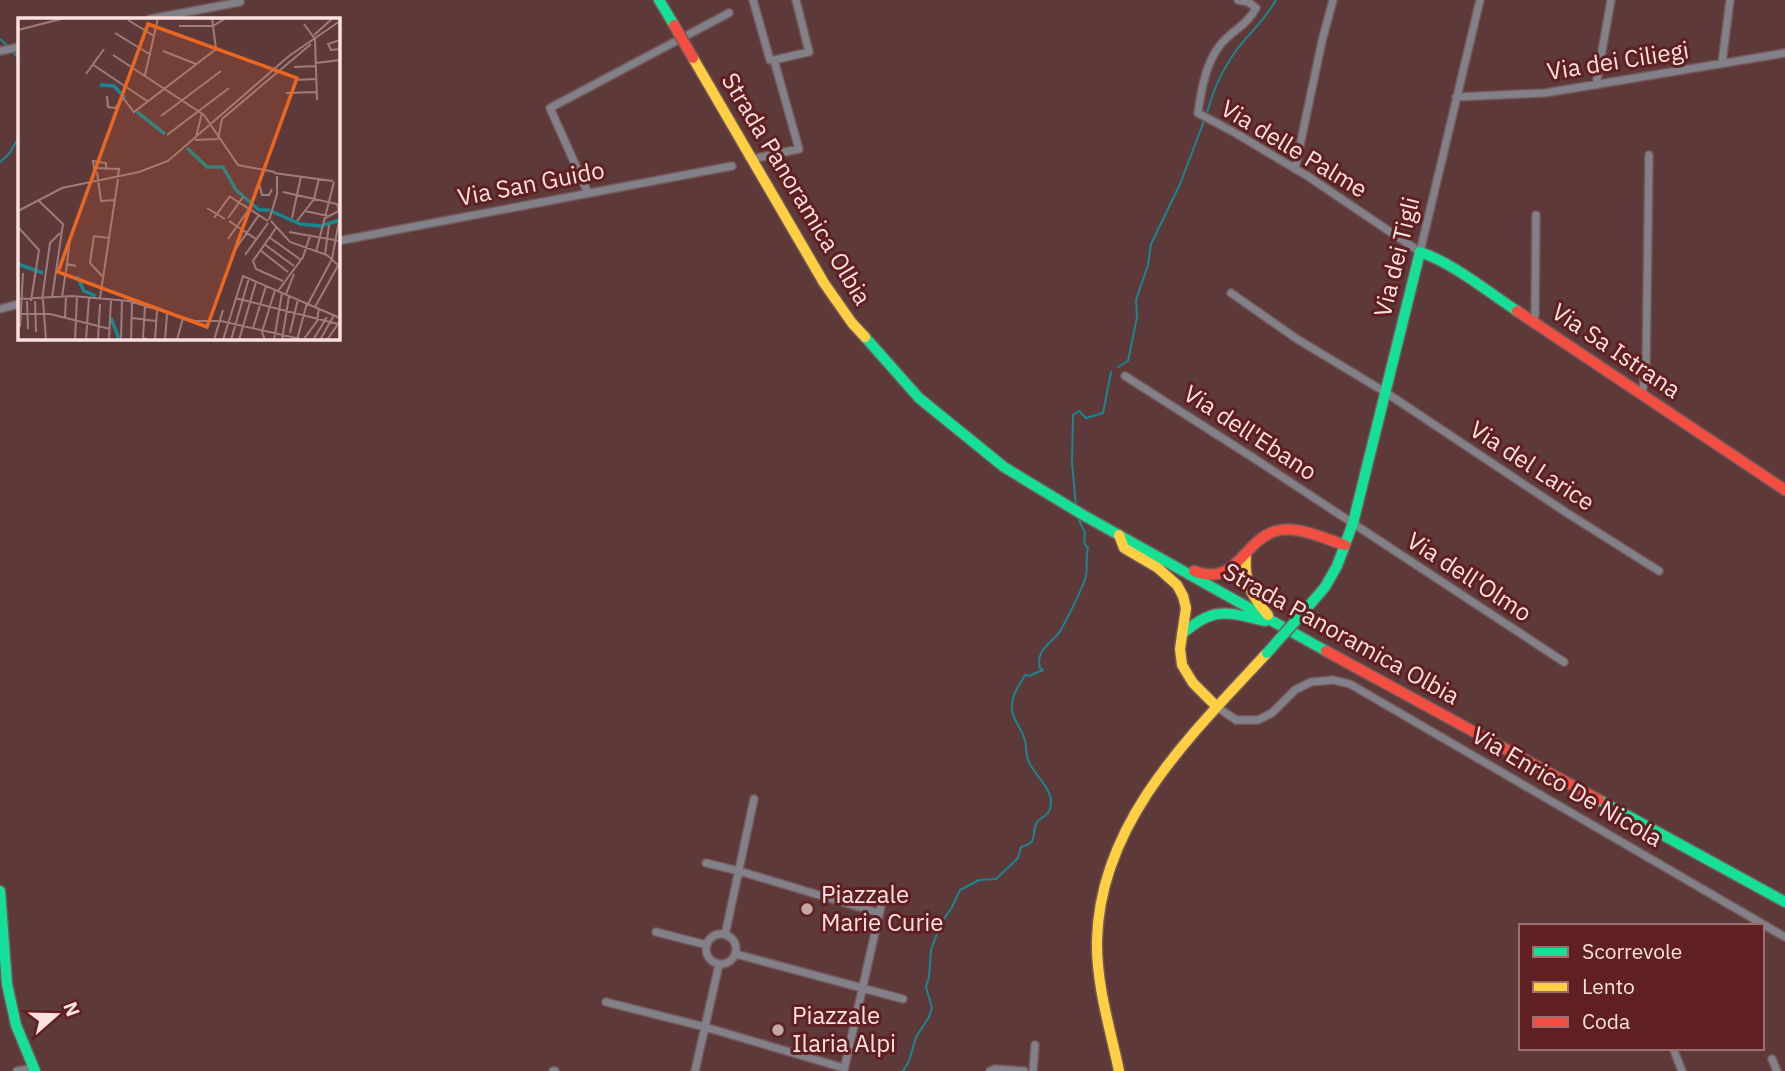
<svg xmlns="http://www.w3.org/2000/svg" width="1785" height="1071" font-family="'IBM Plex Sans',sans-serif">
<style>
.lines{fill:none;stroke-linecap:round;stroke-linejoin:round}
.stream{stroke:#18878f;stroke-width:2}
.street-casing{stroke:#745757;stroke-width:10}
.fast-casing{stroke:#745757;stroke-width:13}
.slow-casing{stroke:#745757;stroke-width:13}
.jam-casing{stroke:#745757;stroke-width:13}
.street{stroke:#828189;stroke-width:7}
.fast{stroke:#16e098;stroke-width:10}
.slow{stroke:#ffcf43;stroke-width:10}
.jam{stroke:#f24e42;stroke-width:10}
.fast-bridge-casing{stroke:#745757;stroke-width:13;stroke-linecap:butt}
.jam-bridge-casing{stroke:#745757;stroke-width:13;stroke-linecap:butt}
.fast-bridge{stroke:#16e098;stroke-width:10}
.jam-bridge{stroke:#f24e42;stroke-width:10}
.poi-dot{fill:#c4a6a5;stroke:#601f21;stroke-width:2.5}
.labels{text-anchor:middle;stroke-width:6;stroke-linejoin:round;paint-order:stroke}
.street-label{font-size:24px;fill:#fbe1df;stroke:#601f21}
.poi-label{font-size:24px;fill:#fbe1df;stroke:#601f21;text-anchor:start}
.inset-river{fill:none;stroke:#18878f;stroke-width:3.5}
.inset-road{fill:none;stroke:#9d7c7c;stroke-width:2}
.view{fill:#ea6721;fill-opacity:0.15;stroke:#ea6721;stroke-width:3.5}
.inset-edge{fill:none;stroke:#fbe1df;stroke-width:3.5}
</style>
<rect width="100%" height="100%" fill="#5e393a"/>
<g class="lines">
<!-- stream -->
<path class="stream" d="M 0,39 L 10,48
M 13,52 L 19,59
M 1207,113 C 1213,90 1223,68 1238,48 C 1251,32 1266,18 1276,0
M 0,162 L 9,154 L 19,137
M 1118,367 L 1128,361 L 1137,317 L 1136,300 L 1148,265 L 1151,244 L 1180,184 L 1204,121
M 1076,506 L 1072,463 L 1073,415 L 1079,411 L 1086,418 L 1103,413 L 1111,372
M 903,1071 L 909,1061 L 916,1037 L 929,1017 L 932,1008 L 926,987 L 929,977 L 931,950 L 940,925 L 952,907 L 960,890 L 979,880 L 996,879 L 1018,858 L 1021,847 C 1040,842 1030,834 1037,822 C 1040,818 1047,816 1049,811 C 1058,792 1035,777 1029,762 C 1025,755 1027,748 1025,741 C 1022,727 1011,720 1012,705 C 1012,694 1019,686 1025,675 L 1029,676 L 1043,670 L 1040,668 C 1035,649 1052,644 1060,631 C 1065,623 1085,584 1086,575 C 1088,566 1085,558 1088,548 L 1084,543 L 1085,533 L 1078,518"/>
<defs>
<path id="street" d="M 1238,0 L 1248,2 L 1256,8 C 1248,24 1233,30 1221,44 C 1206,62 1201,90 1198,113 L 1237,134 L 1309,177 L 1420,252 L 1480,0
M 150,19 L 240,2
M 0,51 L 19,47
M 774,60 L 809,52 L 796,0
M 1722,63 L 1730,0
M 1596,85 L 1611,0
M 1456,97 L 1545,93 L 1785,53
M 752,159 L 799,149 L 774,60 L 770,60 L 753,0
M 1295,169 L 1322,41 L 1333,0
M 588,193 L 550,108 L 729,13
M 338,241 L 732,166
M 1231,293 L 1297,339 L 1385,392 L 1567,513 L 1659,571
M 0,309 L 19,304
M 1533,321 L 1535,315 L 1536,215
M 1125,376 L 1252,457 L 1564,662
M 1642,393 L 1646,370 L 1649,155
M 1217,707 L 1236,720 L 1258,720 L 1272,713 L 1295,690 L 1311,682 L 1333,680 L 1350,684 L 1785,937
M 706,863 L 739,871 L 879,913
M 656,932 L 707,945
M706 949a15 15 0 1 1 30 0a15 15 0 1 1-30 0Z
M 725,935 L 754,799
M 736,954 L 903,999
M 606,1002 L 705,1027 L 844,1068
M 1673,1048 L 1682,1071
M 1772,1059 L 1777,1071
M 844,1070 L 881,906
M 17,1071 L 34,1068
M 553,1071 L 555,1071
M 695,1071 L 718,969 L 720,964
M 990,1071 L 995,1069 L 1024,1071
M 1033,1071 L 1035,1045"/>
<path id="fast" d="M 659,0 L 674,25
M 865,337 L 919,398 L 1004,467 L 1083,515 L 1326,651
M 1300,616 L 1325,587 L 1337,566 L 1353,523 L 1420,252 C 1453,263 1488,292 1517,311
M 1182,634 C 1214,606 1226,612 1265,621
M 1599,800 L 1785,902
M 0,891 L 7,984 L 16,1025 L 35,1071"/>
<path id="slow" d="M 693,58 L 824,283 L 852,323 L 865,337
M 1119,535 L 1124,548 L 1158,568 L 1177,585 L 1183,596 L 1186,608 L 1180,649 L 1182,665 L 1193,683 L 1217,707
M 1246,554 C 1244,582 1250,594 1268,615
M 1119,1071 C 1110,1028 1096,984 1097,940 C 1100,821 1192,734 1267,653"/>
<path id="jam" d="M 1517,311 L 1785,490
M 1194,571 C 1237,588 1243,540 1276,531 C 1298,525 1324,539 1345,545
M 1326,651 L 1599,800"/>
</defs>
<!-- street casing -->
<use href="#street" class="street-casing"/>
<!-- fast casing -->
<use href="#fast" class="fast-casing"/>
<!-- slow casing -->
<use href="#slow" class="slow-casing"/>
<!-- jam casing -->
<use href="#jam" class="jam-casing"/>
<!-- street -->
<use href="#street" class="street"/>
<!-- fast -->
<use href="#fast" class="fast"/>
<!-- slow -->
<use href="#slow" class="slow"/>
<!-- jam -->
<use href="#jam" class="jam"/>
<defs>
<path id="fast-bridge" d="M 1267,653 L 1300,616"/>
<path id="jam-bridge" d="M 674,25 L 693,58"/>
</defs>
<!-- fast-bridge casing -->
<use href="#fast-bridge" class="fast-bridge-casing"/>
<!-- jam-bridge casing -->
<use href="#jam-bridge" class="jam-bridge-casing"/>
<!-- fast-bridge -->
<use href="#fast-bridge" class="fast-bridge"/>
<!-- jam-bridge -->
<use href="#jam-bridge" class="jam-bridge"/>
</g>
<!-- markers -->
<g class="poi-dot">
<circle cx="807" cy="909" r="7"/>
<circle cx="778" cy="1030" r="7"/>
</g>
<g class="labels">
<!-- street labels -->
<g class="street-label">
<text transform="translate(1618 61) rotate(-9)" y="8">Via dei Ciliegi</text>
<text transform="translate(1294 149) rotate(31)" y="8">Via delle Palme</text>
<text transform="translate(531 184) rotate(-11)" y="8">Via San Guido</text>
<text transform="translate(796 189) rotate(59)" y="8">Strada Panoramica Olbia</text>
<text transform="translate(1397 257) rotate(-76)" y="8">Via dei Tigli</text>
<text transform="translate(1616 351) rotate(34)" y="8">Via Sa Istrana</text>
<text transform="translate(1250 433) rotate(33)" y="8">Via dell'Ebano</text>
<text transform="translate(1532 466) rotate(33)" y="8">Via del Larice</text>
<text transform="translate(1469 577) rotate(33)" y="8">Via dell'Olmo</text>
<text transform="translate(1341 634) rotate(29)" y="8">Strada Panoramica Olbia</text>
<text transform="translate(1567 787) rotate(30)" y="8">Via Enrico De Nicola</text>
</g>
<!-- poi labels -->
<g class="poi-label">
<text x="821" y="903">Piazzale<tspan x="821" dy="28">Marie Curie</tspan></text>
<text x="792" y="1024">Piazzale<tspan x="792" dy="28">Ilaria Alpi</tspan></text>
</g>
</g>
<!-- overview -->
<g transform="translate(18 18)">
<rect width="322" height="322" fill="#5e393a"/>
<path class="inset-river" d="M 82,67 L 96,68 L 107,80M 119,94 L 147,116M 169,130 L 189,149 L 205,149 L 218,172 L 241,192 L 252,192M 253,193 L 282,206 L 303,208 L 322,202M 0,246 L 25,255M 59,258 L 66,273 L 78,278M 93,300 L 101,321"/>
<path class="inset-road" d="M 110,2 L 136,18M 286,6 L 297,21 L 299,82M 161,8 L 195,8 L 208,0M 0,12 L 47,0M 97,15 L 133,37M 296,17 L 315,0M 322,22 L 310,26 L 313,32 L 322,31M 145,33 L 178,46M 95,37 L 186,97 L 220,147 L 257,154M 298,45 L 322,42M 74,46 L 129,83M 276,49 L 298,48M 68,56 L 86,31M 127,57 L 140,0M 277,62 L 298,61M 268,75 L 299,74M 89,78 L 90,89 L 97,90 L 105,80 L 116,94 L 198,31 L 194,0M 143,98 L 203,53M 149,117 L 211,70M 178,119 L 184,95M 200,121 L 204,101 L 293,26M 177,122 L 200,121M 88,150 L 88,145 L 75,143 L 76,150 L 101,151 L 100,158M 79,154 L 83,183 L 97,182M 256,155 L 315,163M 241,165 L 244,177 L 251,177 L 254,171M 265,174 L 319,186 L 321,193 L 307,200M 211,178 L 250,203M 21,183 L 45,206 L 34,280M 189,190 L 207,201M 0,193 L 44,170 L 121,154 L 150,143 L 271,38 L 322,3M 287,193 L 310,198M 196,200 L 212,178M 210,200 L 225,179M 274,200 L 283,158M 251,202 L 259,176 L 259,158M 211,203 L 238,221M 253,203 L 272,224 L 309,237 L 322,249M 279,203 L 296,181 L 301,160M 0,209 L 21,232 L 13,283M 258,210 L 235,243 L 238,251 L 265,263M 271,214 L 322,223M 251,219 L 283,242M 52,221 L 49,246 L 58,248M 210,221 L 231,191M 246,226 L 276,248M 217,232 L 241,197M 242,232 L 270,254M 298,234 L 316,164M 307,236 L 311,207M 227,237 L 250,205M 84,258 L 72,245 L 76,218 L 91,220M 260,273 L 285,239 L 292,218M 268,276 L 276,256M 44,279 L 49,246M 82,280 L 100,161M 217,280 L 320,306M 0,281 L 54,278 L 111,283 L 177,303 L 203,303 L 287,322M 24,282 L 32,225 L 42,215M 25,282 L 28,322M 9,283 L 10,311M 17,283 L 18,314M 290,286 L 314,241 L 321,203M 127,288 L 125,319 L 129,322M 297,289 L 322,244M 0,296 L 32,296 L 92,311M 47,299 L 48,278M 114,300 L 138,303M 2,309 L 5,255M 235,310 L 248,268M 272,315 L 280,281M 286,321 L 299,303 L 301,290M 57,322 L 59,278M 68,322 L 71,279M 80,322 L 82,286M 91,322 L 93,281M 103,322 L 104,283M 113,322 L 114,284M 137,322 L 139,293M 147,322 L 149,296M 159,322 L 165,300M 196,322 L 205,292M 205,322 L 225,258 L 322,300M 213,322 L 231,260M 221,322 L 238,264M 247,322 L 244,314 L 257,272M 256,322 L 264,275M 264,322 L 271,278M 279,322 L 289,285M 295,322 L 309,299M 302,322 L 316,297M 309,322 L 322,303"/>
<path class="view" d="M 130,6 L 279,60 L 189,309 L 40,254 Z"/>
<rect width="322" height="322" class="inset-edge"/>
</g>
<!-- legend -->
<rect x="1519" y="924" width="245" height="126" fill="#601f21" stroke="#9e6d6d" stroke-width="2"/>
<rect x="1533" y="947" width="35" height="10" fill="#16e098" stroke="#9e6d6d" stroke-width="2"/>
<text x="1582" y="959" font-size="21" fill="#fbe1df">Scorrevole</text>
<rect x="1533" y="982" width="35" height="10" fill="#ffcf43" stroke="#9e6d6d" stroke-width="2"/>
<text x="1582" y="994" font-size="21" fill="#fbe1df">Lento</text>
<rect x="1533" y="1017" width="35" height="10" fill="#f24e42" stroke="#9e6d6d" stroke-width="2"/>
<text x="1582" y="1029" font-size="21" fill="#fbe1df">Coda</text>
<!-- north arrow -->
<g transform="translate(56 1015) rotate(70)" stroke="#601f21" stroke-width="5" paint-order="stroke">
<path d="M0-5L12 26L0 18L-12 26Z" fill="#fbe1df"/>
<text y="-10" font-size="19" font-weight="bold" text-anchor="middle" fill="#fbe1df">N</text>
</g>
</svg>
